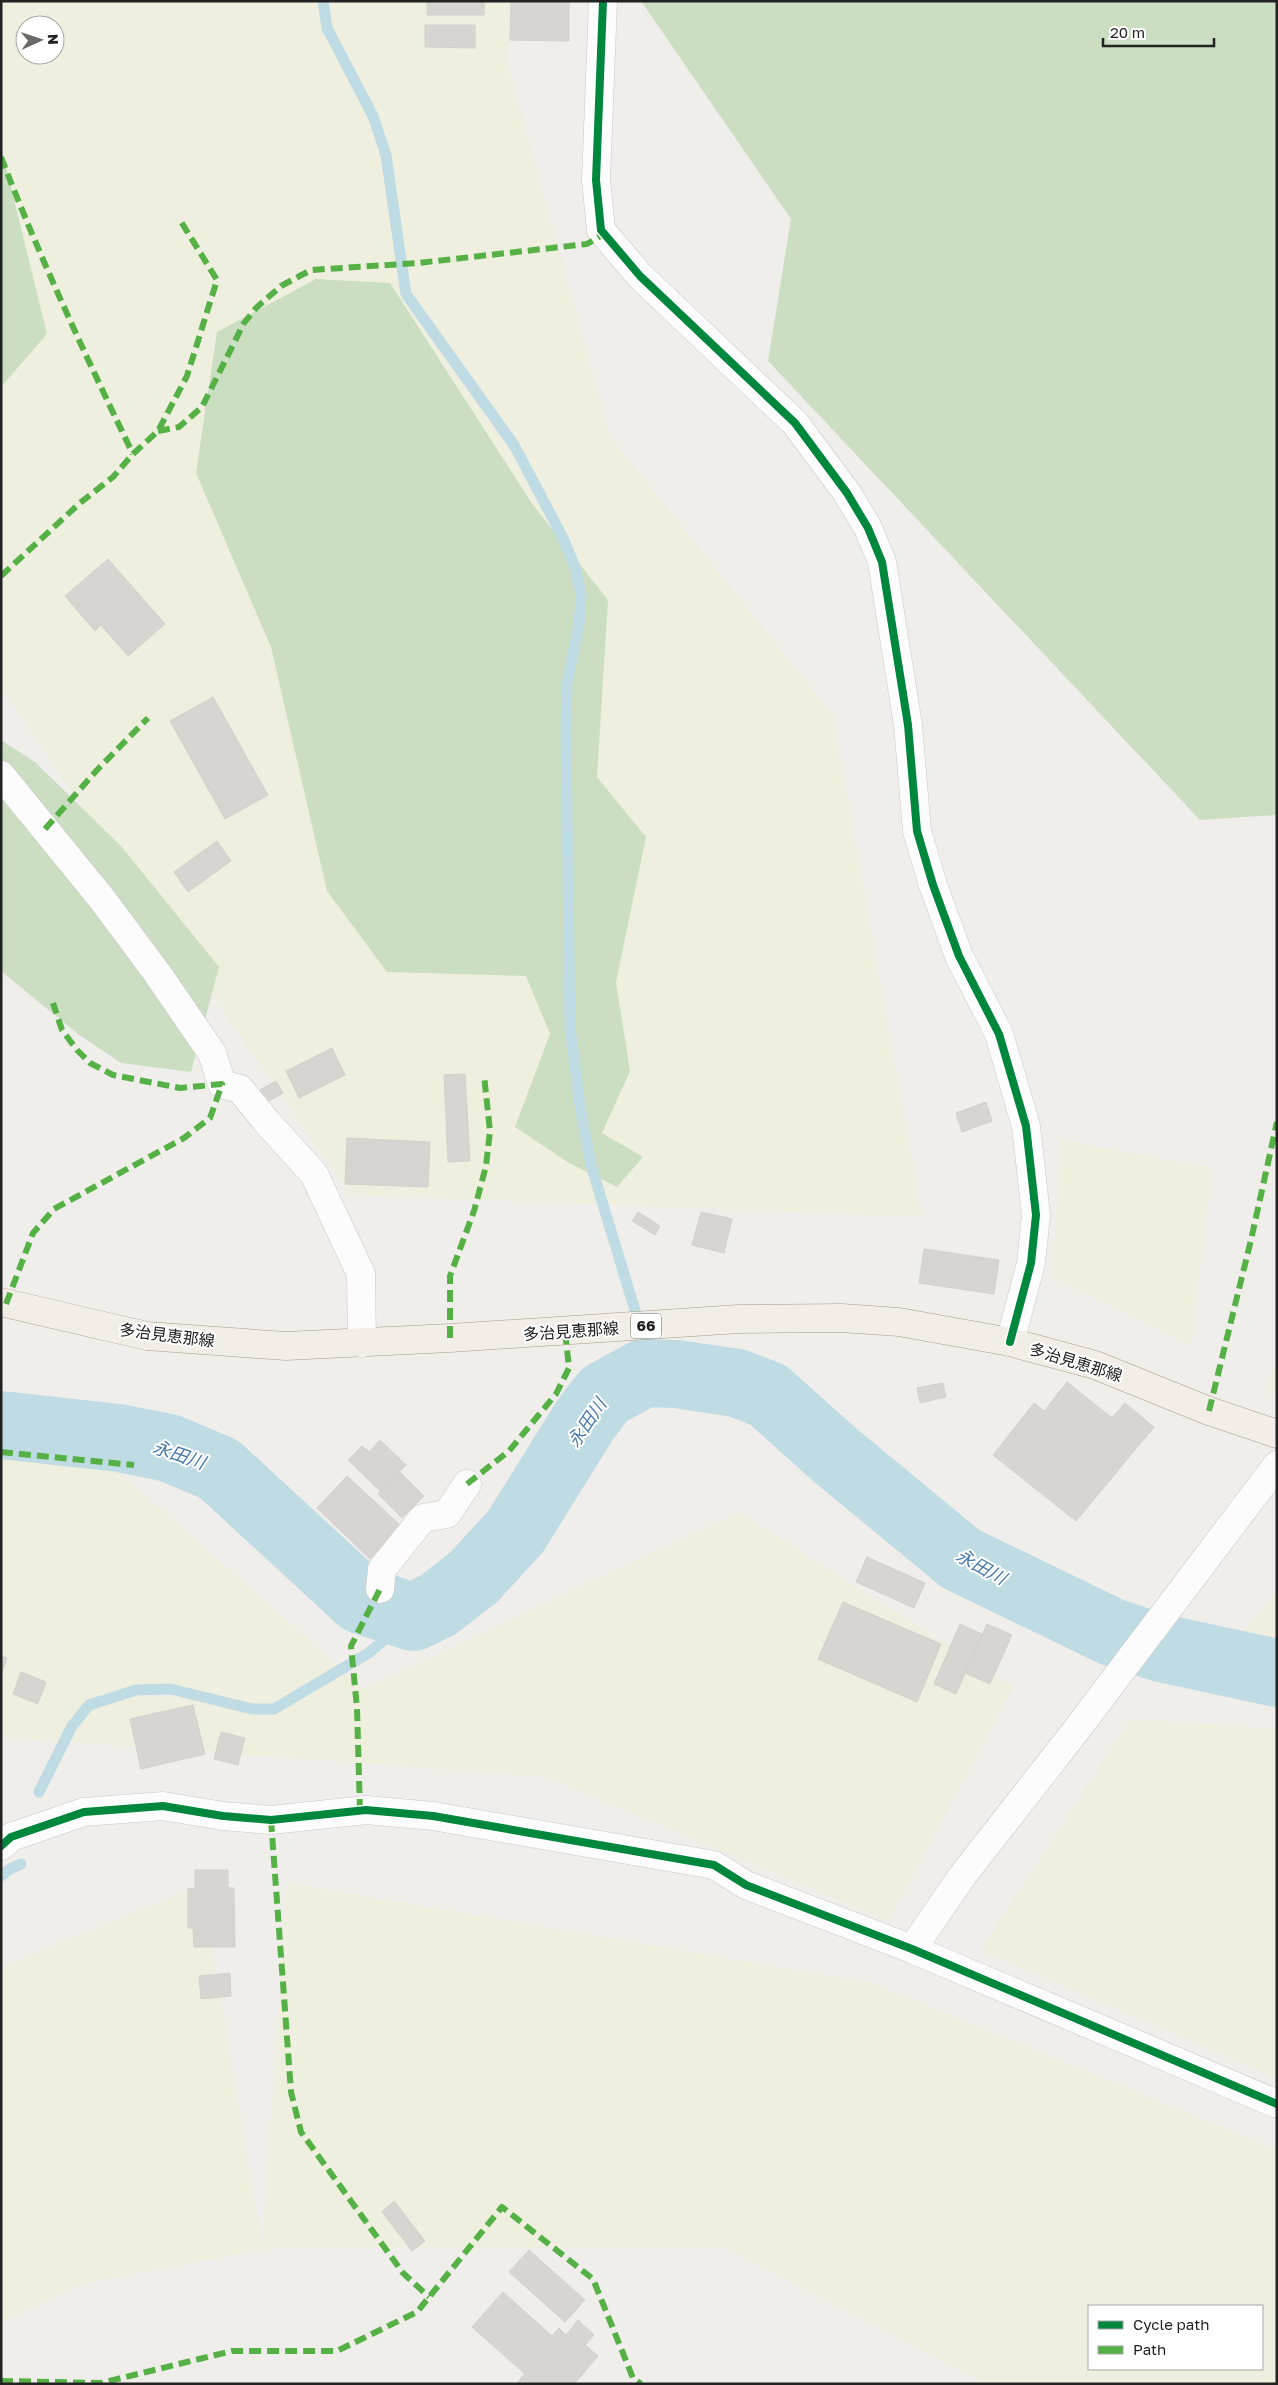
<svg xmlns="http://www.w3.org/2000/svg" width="1278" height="2385" font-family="'Golos Text','Noto Sans JP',sans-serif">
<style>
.farmland{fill:#efefdf;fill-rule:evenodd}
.forest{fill:#cbdec1}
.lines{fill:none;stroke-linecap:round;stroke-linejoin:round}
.stream{stroke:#bfdbe3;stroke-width:11}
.river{stroke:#bfdbe3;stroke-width:68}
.building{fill:#d7d4d2;stroke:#d3d0cc}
.minor-casing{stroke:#c9c8c7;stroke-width:29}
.major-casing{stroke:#a79c86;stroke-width:29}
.minor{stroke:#fdfcfc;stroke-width:28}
.major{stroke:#f3ede7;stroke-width:28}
.quiet{stroke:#55b145;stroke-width:6;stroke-dasharray:12 6;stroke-linecap:butt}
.cycleway-casing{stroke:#fff;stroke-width:11}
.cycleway{stroke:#00873e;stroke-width:8}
.labels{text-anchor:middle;stroke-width:4;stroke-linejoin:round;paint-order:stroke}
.shield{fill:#fff;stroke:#646464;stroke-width:1}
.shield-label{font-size:15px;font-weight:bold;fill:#222}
.street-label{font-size:16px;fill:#222;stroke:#fff}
.water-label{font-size:18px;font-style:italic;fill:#4a7aab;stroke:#fff}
</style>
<rect width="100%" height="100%" fill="#f0eeeb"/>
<!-- farmland -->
<path class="farmland" d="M 1,1 L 523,1 L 505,56 L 611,439 L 833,716 L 922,1217 L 350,1195 L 1,688 ZM 25,25 L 55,25 L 55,55 L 25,55 Z
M 1061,1140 L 1212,1168 L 1191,1346 L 1052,1277 Z
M 1277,1362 L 1277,1396 L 1264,1391 Z
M 1,1433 L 79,1437 L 364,1689 L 739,1512 L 1013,1687 L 888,1921 L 547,1777 L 1,1737 Z
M 1277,1592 L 1277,1654 L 1231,1646 Z
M 1131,1719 L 1277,1729 L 1277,2078 L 981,1950 Z
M 287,1883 L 872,1983 L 1277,2150 L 1277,2384 L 987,2384 L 723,2247 L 263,2249 L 82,2284 L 1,2322 L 1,1967 L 202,1885 L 262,2246 ZM 1089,2306 L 1262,2306 L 1262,2369 L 1089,2369 Z"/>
<!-- forest -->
<path class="forest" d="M 641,1 L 1277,1 L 1277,815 L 1200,820 L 768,361 L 791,219 Z
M 1,146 L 47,334 L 1,387 Z
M 316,279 L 390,283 L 533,505 L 608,600 L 597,777 L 646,837 L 616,982 L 630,1071 L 602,1133 L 643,1157 L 617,1187 L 569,1163 L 515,1127 L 550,1034 L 526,976 L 387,972 L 327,891 L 271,647 L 196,473 L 217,332 Z
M 1,740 L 35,762 L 121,846 L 219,967 L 191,1072 L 121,1063 L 78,1034 L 1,971 Z"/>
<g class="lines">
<!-- stream -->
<path class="stream" d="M 323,1 L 327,28 L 373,116 L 386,155 L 406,294 L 514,445 L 562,536 L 575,567 L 581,594 L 579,625 L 567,683 L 566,730 L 570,1026 L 580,1106 L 591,1165 L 654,1373
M 39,1792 L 72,1726 L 89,1705 L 136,1690 L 171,1689 L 252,1709 L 274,1709 L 367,1654 L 413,1617
M 1,1876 L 10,1869 L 21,1864"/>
<!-- river -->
<path class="river" d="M 1,1425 L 119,1438 L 169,1448 L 219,1469 L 361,1600 L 413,1617 L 438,1605 L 474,1577 L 516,1531 L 585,1420 L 604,1395 L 644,1373 L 676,1374 L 737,1383 L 768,1395 L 835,1455 L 961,1559 L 1112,1632 L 1161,1648 L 1277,1673"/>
</g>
<!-- building -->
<path class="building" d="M 427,1 L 484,1 L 484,15 L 427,15 Z
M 511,1 L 569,1 L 569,41 L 510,40 Z
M 425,25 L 475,25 L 475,48 L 425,47 Z
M 108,559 L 165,624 L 128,656 L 101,625 L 95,631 L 65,596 Z
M 213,697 L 268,795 L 225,819 L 170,721 Z
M 217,841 L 231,861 L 188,892 L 174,872 Z
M 332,1048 L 345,1075 L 299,1098 L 286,1071 Z
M 465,1074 L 470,1161 L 448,1162 L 444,1075 Z
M 276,1081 L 283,1093 L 262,1105 L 255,1093 Z
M 986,1102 L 992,1121 L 962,1132 L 956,1113 Z
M 347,1138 L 430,1142 L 428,1187 L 345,1184 Z
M 638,1212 L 660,1226 L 655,1235 L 632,1221 Z
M 701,1212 L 732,1219 L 724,1253 L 692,1245 Z
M 924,1249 L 999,1260 L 994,1294 L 919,1283 Z
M 1067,1382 L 1112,1418 L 1125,1403 L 1154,1427 L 1076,1521 L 993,1455 L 1034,1403 L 1044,1411 Z
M 943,1383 L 946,1397 L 920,1403 L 917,1388 Z
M 380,1440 L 406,1465 L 380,1491 L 348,1460 L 362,1446 L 369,1452 Z
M 399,1471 L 424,1496 L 402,1518 L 378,1494 Z
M 347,1476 L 401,1526 L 370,1559 L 317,1508 Z
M 867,1557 L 925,1583 L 914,1608 L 856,1582 Z
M 843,1602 L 941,1644 L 917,1702 L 818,1659 Z
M 960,1624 L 982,1634 L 956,1694 L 934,1684 Z
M 987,1624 L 1012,1635 L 990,1684 L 965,1673 Z
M 1,1656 L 7,1658 L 1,1676 Z
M 21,1672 L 46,1682 L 38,1704 L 13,1694 Z
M 193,1705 L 205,1754 L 141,1769 L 130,1719 Z
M 221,1732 L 245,1738 L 238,1765 L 214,1759 Z
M 195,1870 L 228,1870 L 228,1888 L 234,1888 L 235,1947 L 194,1947 L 193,1928 L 188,1928 L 188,1888 L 195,1889 Z
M 230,1973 L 231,1996 L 201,1999 L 199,1976 Z
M 394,2201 L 425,2241 L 412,2251 L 382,2212 Z
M 529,2250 L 585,2300 L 565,2322 L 509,2272 Z
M 503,2292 L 552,2336 L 559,2328 L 566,2335 L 578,2320 L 594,2335 L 585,2345 L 598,2356 L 574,2384 L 516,2384 L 525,2374 L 472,2327 Z"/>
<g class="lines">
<defs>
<path id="minor" d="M 603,1 L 596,180 L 601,230 L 640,276 L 795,423 L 847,493 L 868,528 L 882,562 L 908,725 L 917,831 L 933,885 L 959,956 L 999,1034 L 1026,1126 L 1036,1215 L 1031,1263 L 1010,1342
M 1,775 L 102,899 L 157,973 L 212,1053 L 222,1084 L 240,1089 L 266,1121 L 314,1174 L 361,1274 L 362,1343
M 380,1589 L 382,1569 L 423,1518 L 447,1514 L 467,1484
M 1,1846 L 11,1837 L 84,1812 L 163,1806 L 223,1816 L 271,1820 L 366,1810 L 433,1816 L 714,1865 L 746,1885 L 912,1949 L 1277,2104
M 912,1949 L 963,1875 L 1074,1733 L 1277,1465"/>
<path id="major" d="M 1,1302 L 147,1336 L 286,1346 L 450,1338 L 739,1319 L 841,1318 L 899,1322 L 1010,1342 L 1095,1365 L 1209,1411 L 1277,1434"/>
</defs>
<!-- minor casing -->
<use href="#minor" class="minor-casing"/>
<!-- major casing -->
<use href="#major" class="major-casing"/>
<!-- minor -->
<use href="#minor" class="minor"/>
<!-- major -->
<use href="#major" class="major"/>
<!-- quiet -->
<path class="quiet" d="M 1,157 C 40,258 86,357 133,454
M 158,431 L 179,427 L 202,407 L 244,323 L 256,308 L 281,286 L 311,270 L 418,263 L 587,244 L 604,234
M 1,576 L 80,503 L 113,477 L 133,454 L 158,431 L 187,376 L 217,280 L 180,220
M 45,829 L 97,770 L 148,718
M 6,1304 L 33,1233 L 54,1209 L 184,1138 L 210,1118 L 222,1084 L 180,1088 L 113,1075 L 90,1063 L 77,1050 L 62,1030 L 53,1003
M 450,1338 L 450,1276 L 474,1211 L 486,1166 L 490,1131 L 484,1075
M 1209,1411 L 1251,1240 L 1277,1122
M 1,1452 L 134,1465
M 467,1484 L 509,1451 L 556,1394 L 569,1368 L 565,1331
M 360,1811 L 357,1708 L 351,1646 L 380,1589
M 271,1820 L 291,2092 L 301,2132 L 403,2273 L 429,2297
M 1,2381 L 101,2383 L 232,2351 L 337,2351 L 417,2312 L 502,2207 L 593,2279 L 633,2378 L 641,2384"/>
<defs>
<path id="cycleway" d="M 603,1 L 596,180 L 601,230 L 640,276 L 795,423 L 847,493 L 868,528 L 882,562 L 908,725 L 917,831 L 933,885 L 959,956 L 999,1034 L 1026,1126 L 1036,1215 L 1031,1263 L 1010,1342
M 1,1846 L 11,1837 L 84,1812 L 163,1806 L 223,1816 L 271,1820 L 366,1810 L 433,1816 L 714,1865 L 746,1885 L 912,1949 L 1277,2104"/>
</defs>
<!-- cycleway casing -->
<use href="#cycleway" class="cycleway-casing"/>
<!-- cycleway -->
<use href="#cycleway" class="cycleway"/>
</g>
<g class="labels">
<!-- shield labels -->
<rect class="shield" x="631" y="1313.5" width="30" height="25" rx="4"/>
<g class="shield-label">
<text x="646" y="1331">66</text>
</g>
<!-- street labels -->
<g class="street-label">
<text transform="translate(571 1331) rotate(-4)" y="6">多治見恵那線</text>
<text transform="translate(167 1335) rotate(7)" y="6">多治見恵那線</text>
<text transform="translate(1076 1362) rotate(17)" y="6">多治見恵那線</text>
</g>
<!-- water labels -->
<g class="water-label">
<text transform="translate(587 1423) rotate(-56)" y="6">永田川</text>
<text transform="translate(179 1455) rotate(19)" y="6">永田川</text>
<text transform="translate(981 1567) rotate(29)" y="6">永田川</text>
</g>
</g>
<!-- border -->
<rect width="1278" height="2385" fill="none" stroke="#222222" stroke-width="5"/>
<!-- legend -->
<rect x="1088" y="2305" width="175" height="65" fill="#ffffff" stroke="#a7a7a7"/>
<rect x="1098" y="2321" width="25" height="8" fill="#00873e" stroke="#a7a7a7"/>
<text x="1133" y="2330" font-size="15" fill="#222222">Cycle path</text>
<rect x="1098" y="2346" width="25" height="8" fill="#55b145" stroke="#a7a7a7"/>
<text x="1133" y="2355" font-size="15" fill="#222222">Path</text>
<!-- north arrow -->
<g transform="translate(40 40) rotate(87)"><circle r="24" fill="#ffffff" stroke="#a7a7a7"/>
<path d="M0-4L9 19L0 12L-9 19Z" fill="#6a6968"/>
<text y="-8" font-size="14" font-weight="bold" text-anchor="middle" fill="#222222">N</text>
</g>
<!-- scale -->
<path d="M1103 38v8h111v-8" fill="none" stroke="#222222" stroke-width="2.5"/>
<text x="1110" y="38" font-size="15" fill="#222222" stroke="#ffffff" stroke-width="4" paint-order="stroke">20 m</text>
</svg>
